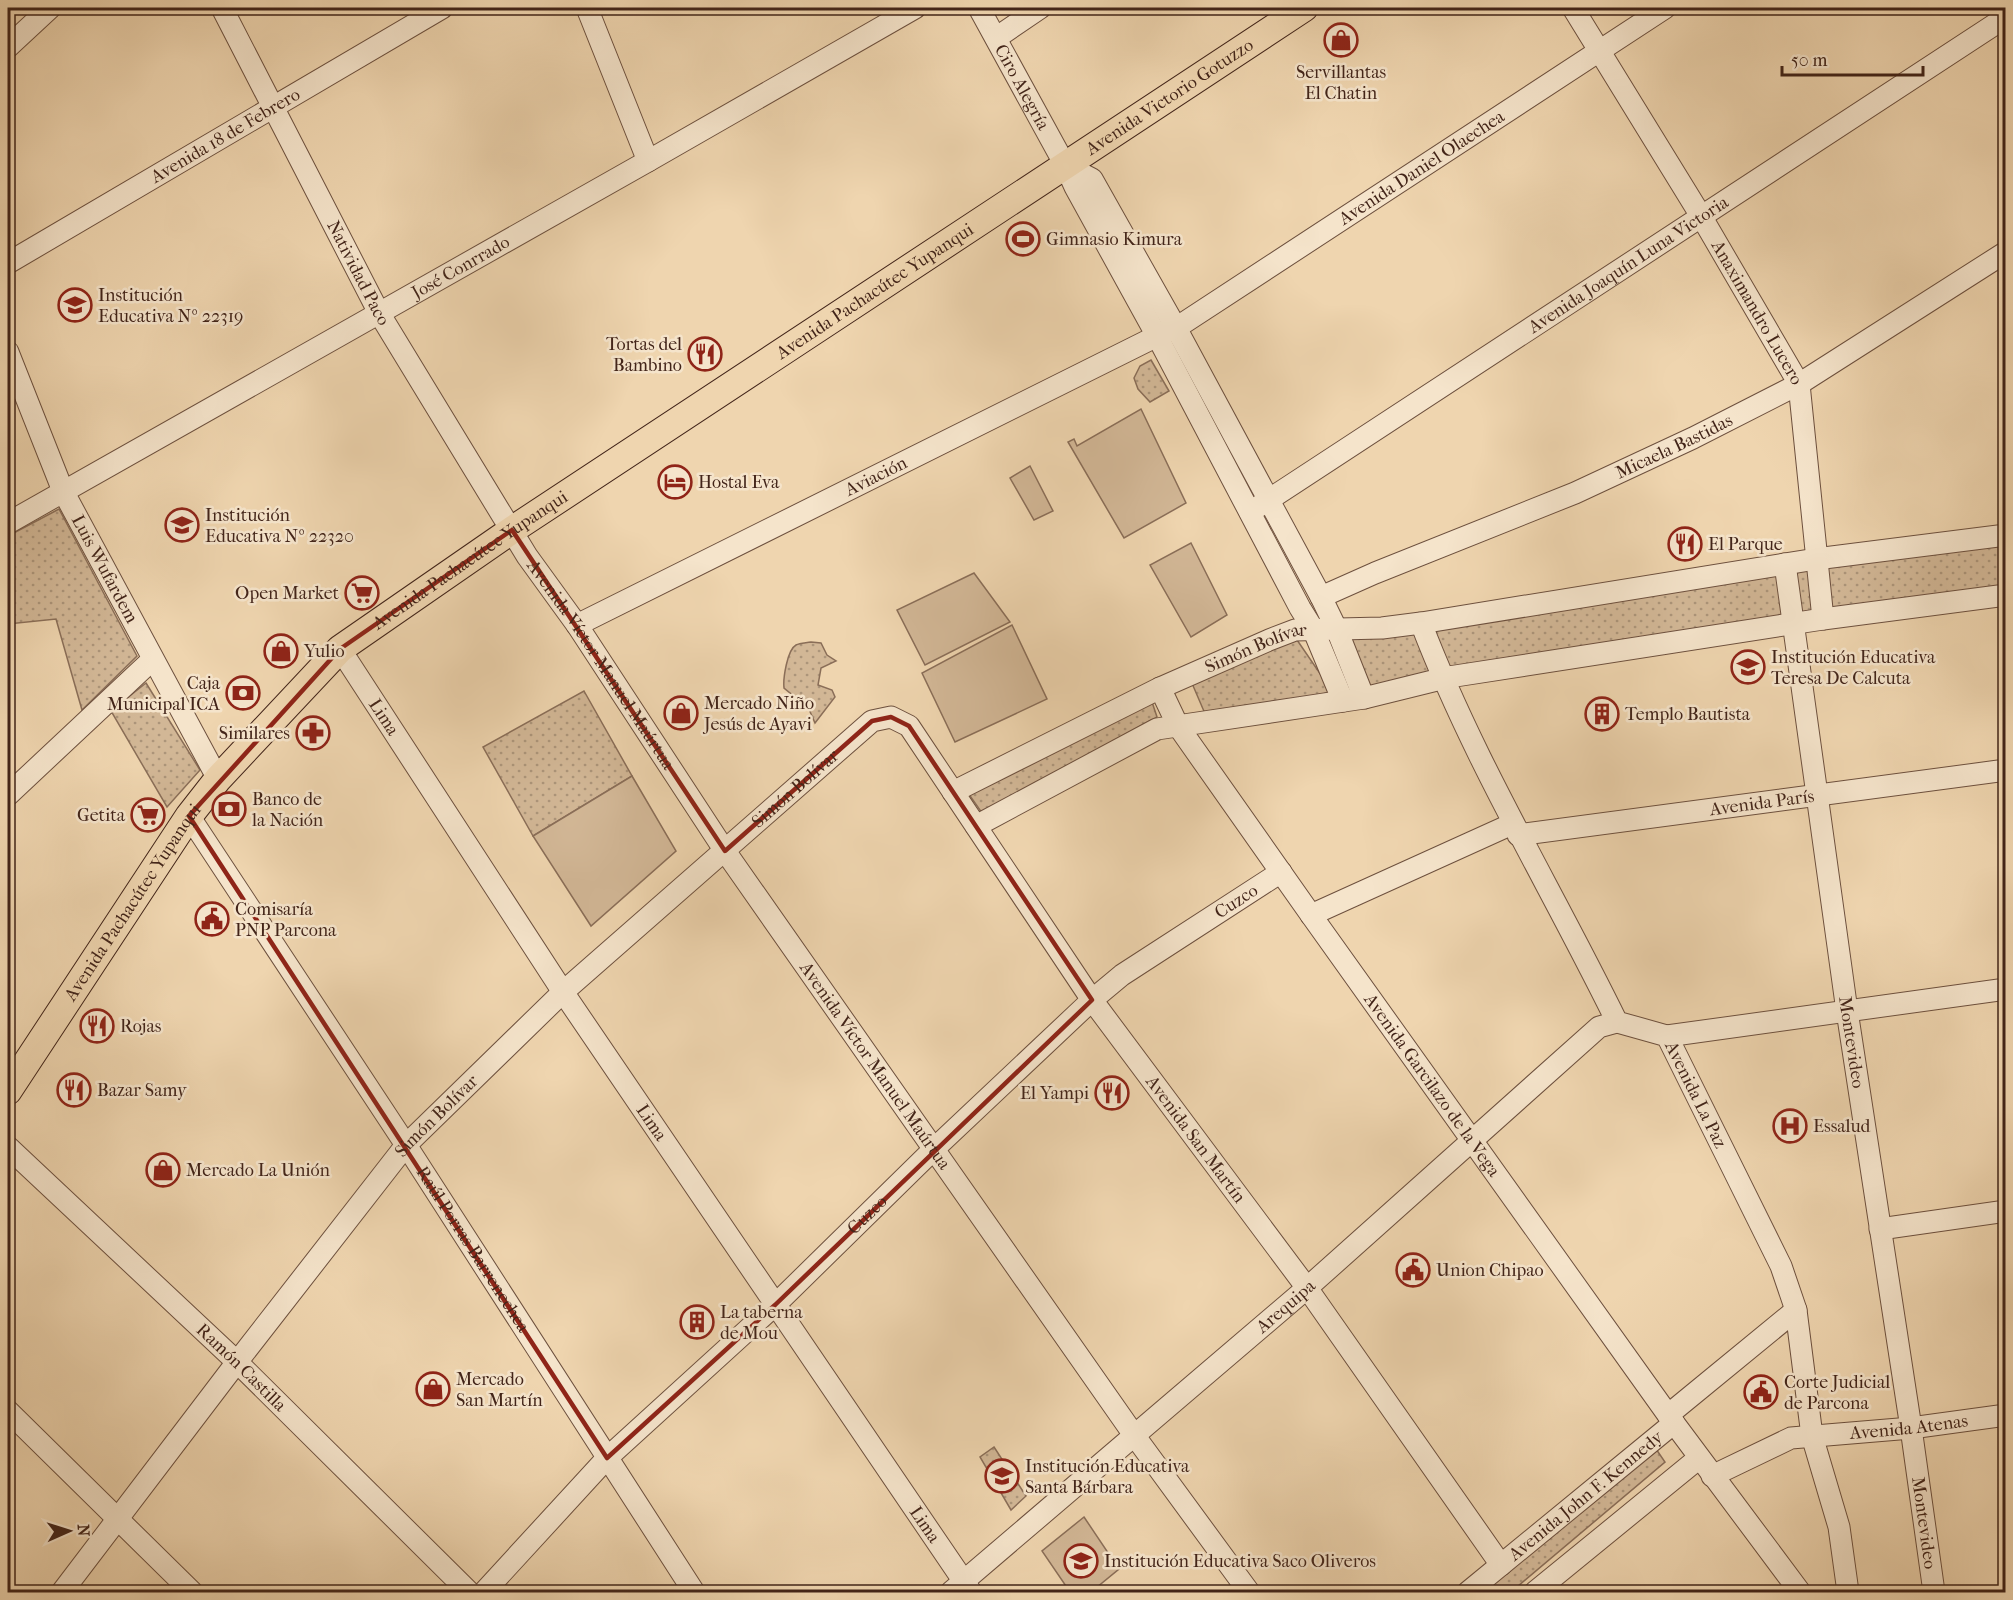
<svg xmlns="http://www.w3.org/2000/svg" width="2013" height="1600" font-family="'IM FELL French Canon',serif">
<style>
.green{fill:url(#green-dots);stroke:#8a6e58;stroke-width:1.5}
.pitch{fill:#d2b796;stroke:#8a6e58;stroke-width:1.5}
.lines{fill:none;stroke-linecap:round;stroke-linejoin:round}
.minor-casing{stroke:#6d503e;stroke-width:23}
.major-casing{stroke:#422419;stroke-width:29}
.minor{stroke:#f5e4cb;stroke-width:21}
.major{stroke:#efd5af;stroke-width:27}
.marked{fill:none;stroke:#8f2418;stroke-width:4.5;stroke-linejoin:round}
.labels{text-anchor:middle;stroke-width:5;stroke-linejoin:round;paint-order:stroke}
.poi-label{font-size:18px;fill:#422419;stroke:#f5e4cb;text-anchor:start}
.street-label{font-size:18px;fill:#422419;stroke:#f5e4cb}
</style>
<defs>
<pattern id="green-dots" width="8" height="8" patternUnits="userSpaceOnUse" patternTransform="scale(1.5)"><rect width="8" height="8" fill="#d2b796"/><path d="M2 2h.1M6 6h.1" fill="none" stroke="#ac957a" stroke-width="1.8" stroke-linecap="round"/></pattern>
</defs>
<rect width="100%" height="100%" fill="#efd5af"/>
<filter id="stains"><feTurbulence type="fractalNoise" baseFrequency=".00333" numOctaves="4"/><feColorMatrix values="0 0 0 0 .2 0 0 0 0 .09 0 0 0 0 .02 0 0 0 .5 -.17"/></filter>
<radialGradient id="worn" r=".72"><stop offset=".6" stop-color="#630" stop-opacity="0"/><stop offset="1" stop-color="#630" stop-opacity=".3"/></radialGradient>
<!-- green -->
<path class="green" d="M 1151,360 L 1169,391 L 1150,402 L 1138,389 L 1134,378 L 1140,366 Z
M 59,509 L 137,656 L 82,710 L 56,619 L 8,624 L 8,536 Z
M 2005,541 L 2005,597 L 1364,698 L 1337,630 Z
M 1295,637 L 1332,691 L 1311,698 L 1206,716 L 1191,681 Z
M 811,642 L 821,643 L 827,655 L 836,661 L 821,668 L 818,685 L 832,690 L 835,697 L 815,723 L 808,707 L 802,706 L 796,698 L 784,688 C 783,679 787,650 796,645 C 800,643 806,643 811,642 Z
M 146,683 L 200,770 L 167,807 L 111,711 Z
M 584,691 L 632,776 L 533,836 L 483,747 Z
M 1151,699 L 1157,717 L 982,813 L 968,793 Z
M 1654,1446 L 1665,1462 L 1511,1592 L 1482,1592 Z
M 994,1447 L 1026,1496 L 1011,1510 L 980,1457 Z"/>
<!-- pitch -->
<path class="pitch" d="M 1141,409 L 1186,503 L 1124,538 L 1068,442 L 1074,439 L 1077,446 Z
M 1030,466 L 1053,511 L 1034,520 L 1010,478 Z
M 1191,543 L 1227,615 L 1191,637 L 1150,565 Z
M 974,573 L 1010,622 L 925,665 L 897,610 Z
M 1012,625 L 1047,699 L 955,742 L 922,673 Z
M 632,776 L 676,851 L 591,926 L 533,836 Z
M 1084,1517 L 1119,1569 L 1091,1592 L 1070,1592 L 1042,1551 Z"/>
<g class="lines">
<defs>
<g id="minor">
<path id="s1" d="M 222,8 L 379,313 L 527,556 L 577,625 L 725,851 L 1134,1435 L 1249,1592"/>
<path d="M 587,8 L 648,161"/>
<path id="s2" d="M 979,8 L 1065,165 L 1075,187 L 1157,336 L 1300,608 L 1313,629 L 1343,701"/>
<path id="s3" d="M 1573,8 L 1701,216 L 1799,384 L 1823,619"/>
<path d="M 996,38 L 1040,8"/>
<path d="M 8,47 L 50,8"/>
<path d="M 1065,165 L 1092,179 L 1176,328 L 1321,597 L 1337,630 L 1364,698"/>
<path id="s4" d="M 8,263 L 442,8"/>
<path id="s5" d="M 8,352 L 63,491 L 218,779"/>
<path id="s6" d="M 1250,512 L 2006,17"/>
<path id="s7" d="M 8,523 L 648,161 L 915,8"/>
<path id="s8" d="M 1785,564 L 1847,1011 L 1911,1428 L 1934,1592"/>
<path id="s9" d="M 1321,597 L 1375,573 L 1575,493 L 1693,438 L 1799,384 L 2006,252"/>
<path id="s10" d="M 1421,623 C 1474,762 1552,889 1617,1022 L 1667,1036 L 1781,1266 L 1796,1310 L 1812,1436 L 1839,1527 L 1848,1592"/>
<path id="s11" d="M 577,625 L 1157,336 L 1176,328 L 1665,8"/>
<path id="s12" d="M 340,649 L 563,992 L 971,1592"/>
<path id="s13" d="M 1160,688 L 1178,726 L 1311,915 L 1668,1415 L 1800,1592"/>
<path id="s14" d="M 953,792 L 1160,688 L 1269,640 L 1295,630 L 1382,628 L 1421,623 L 1816,559 L 2006,535"/>
<path d="M 8,795 L 152,660"/>
<path id="s15" d="M 189,816 L 406,1145 L 694,1592"/>
<path d="M 976,826 L 1157,729 L 1364,698 L 1449,677 L 1823,619 L 2006,595"/>
<path id="s16" d="M 1518,835 L 2006,770"/>
<path d="M 1311,915 L 1512,824"/>
<path d="M 1667,1036 L 2006,989"/>
<path id="s17" d="M 8,1147 L 237,1362 L 469,1592"/>
<path d="M 1880,1229 L 2006,1211"/>
<path d="M 8,1411 L 192,1592"/>
<path d="M 1668,1415 L 1796,1310"/>
<path id="s18" d="M 1712,1476 L 1791,1438 L 1911,1428 L 2006,1415"/>
<path id="s19" d="M 62,1592 L 237,1362 L 406,1145 L 563,992 L 872,721 L 891,717 L 909,726 L 1092,1000 L 1307,1288 L 1501,1565"/>
<path id="s20" d="M 484,1592 L 607,1458 L 775,1305 L 935,1148 L 1092,1000 L 1122,975 L 1281,872"/>
<path id="s21" d="M 951,1592 L 1307,1288 L 1599,1027 L 1617,1022"/>
<path id="s22" d="M 1468,1592 L 1674,1423"/>
<path d="M 1535,1592 L 1699,1458"/>
</g>
<g id="major">
<path id="s23" d="M 8,1091 L 189,816 L 218,779 L 340,649 L 512,530 L 1304,8"/>
</g>
</defs>
<!-- minor casing -->
<use href="#minor" class="minor-casing"/>
<!-- major casing -->
<use href="#major" class="major-casing"/>
<!-- minor -->
<use href="#minor" class="minor"/>
<!-- major -->
<use href="#major" class="major"/>
</g>
<!-- marked area -->
<path class="marked" d="M 512,530 L 725,851 L 872,721 L 891,717 L 909,726 L 1092,1000 L 775,1305 L 607,1458 L 189,816 L 340,649 Z"/>
<!-- icons -->
<defs>
<symbol id="shop-ring" viewBox="-11 -11 22 22"><circle r="9.5" fill="#f5e4cb" stroke="#8f2418" stroke-width="1.5"/><path d="M-5-2.5h2.3a2.7 3.5 0 0 1 5.4 0H5L5.5 6h-11ZM-1.5-2.5h3a1.5 2.3 0 0 0-3 0Z" fill="#8f2418"/></symbol>
<symbol id="stadium-ring" viewBox="-11 -11 22 22"><circle r="9.5" fill="#f5e4cb" stroke="#8f2418" stroke-width="1.5"/><path d="M0-5a6.5 5 0 1 0 0 10a6.5 5 0 1 0 0-10ZM-3.5-1.8h7v3.6h-7Z" fill="#8f2418"/></symbol>
<symbol id="school-ring" viewBox="-11 -11 22 22"><circle r="9.5" fill="#f5e4cb" stroke="#8f2418" stroke-width="1.5"/><path d="M0-5L7-2L0 1L-7-2ZM-4 1L0 2.5L4 1V4Q0 6-4 4Z" fill="#8f2418"/></symbol>
<symbol id="restaurant-ring" viewBox="-11 -11 22 22"><circle r="9.5" fill="#f5e4cb" stroke="#8f2418" stroke-width="1.5"/><path d="M-5-6h1v4h1v-4h1v4h1v-4h1v5L-1.5 .5V6h-2V.5L-5-1ZM5-6V6H3V1.5H1.5Q1.5-4 5-6Z" fill="#8f2418"/></symbol>
<symbol id="hotel-ring" viewBox="-11 -11 22 22"><circle r="9.5" fill="#f5e4cb" stroke="#8f2418" stroke-width="1.5"/><path d="M-6-4.5h1.5V1H6V5H4.5V3h-9V5H-6ZM-4 0a1.8 1.8 0 1 1 3.6 0ZM.5 0V-2.5h3Q6-2.5 6 0Z" fill="#8f2418"/></symbol>
<symbol id="supermarket-ring" viewBox="-11 -11 22 22"><circle r="9.5" fill="#f5e4cb" stroke="#8f2418" stroke-width="1.5"/><path d="M-6-5.5h2.5l.6 2H6L4.5 2H-2.5L-4.4-4H-6ZM-1.5 3.2a1.3 1.3 0 1 0 .1 0ZM3 3.2a1.3 1.3 0 1 0 .1 0Z" fill="#8f2418"/></symbol>
<symbol id="bank-ring" viewBox="-11 -11 22 22"><circle r="9.5" fill="#f5e4cb" stroke="#8f2418" stroke-width="1.5"/><path d="M-6-4H6V4H-6ZM0-2.3a2.3 2.3 0 1 0 0 4.6a2.3 2.3 0 1 0 0-4.6Z" fill="#8f2418"/></symbol>
<symbol id="building-ring" viewBox="-11 -11 22 22"><circle r="9.5" fill="#f5e4cb" stroke="#8f2418" stroke-width="1.5"/><path d="M-4-6H4V6H1V3H-1V6H-4ZM-2.5-4.3h1.7v1.8h-1.7ZM.8-4.3h1.7v1.8H.8ZM-2.5-1h1.7V.8h-1.7ZM.8-1h1.7V.8H.8Z" fill="#8f2418"/></symbol>
<symbol id="pharmacy-ring" viewBox="-11 -11 22 22"><circle r="9.5" fill="#f5e4cb" stroke="#8f2418" stroke-width="1.5"/><path d="M-2-6h4v4h4v4h-4v4h-4v-4h-4v-4h4Z" fill="#8f2418"/></symbol>
<symbol id="civic-ring" viewBox="-11 -11 22 22"><circle r="9.5" fill="#f5e4cb" stroke="#8f2418" stroke-width="1.5"/><path d="M-.6-6.5H3V-4.5H.6V-3L4-1V1h2V6H-6V1h2V-1L-.6-3ZM-1.2 2.5V6h2.4V2.5Z" fill="#8f2418"/></symbol>
<symbol id="hospital-ring" viewBox="-11 -11 22 22"><circle r="9.5" fill="#f5e4cb" stroke="#8f2418" stroke-width="1.5"/><path d="M-5-5h3v3.5h4V-5h3V5h-3V1.5h-4V5h-3Z" fill="#8f2418"/></symbol>
</defs>
<g fill-rule="evenodd">
<use href="#shop-ring" x="1322" y="21" width="38" height="38"/>
<use href="#stadium-ring" x="1004" y="220" width="38" height="38"/>
<use href="#school-ring" x="56" y="286" width="38" height="38"/>
<use href="#restaurant-ring" x="686" y="335" width="38" height="38"/>
<use href="#hotel-ring" x="656" y="463" width="38" height="38"/>
<use href="#school-ring" x="163" y="506" width="38" height="38"/>
<use href="#restaurant-ring" x="1666" y="525" width="38" height="38"/>
<use href="#supermarket-ring" x="343" y="574" width="38" height="38"/>
<use href="#shop-ring" x="262" y="632" width="38" height="38"/>
<use href="#school-ring" x="1729" y="648" width="38" height="38"/>
<use href="#bank-ring" x="224" y="674" width="38" height="38"/>
<use href="#shop-ring" x="662" y="694" width="38" height="38"/>
<use href="#building-ring" x="1583" y="695" width="38" height="38"/>
<use href="#pharmacy-ring" x="294" y="714" width="38" height="38"/>
<use href="#bank-ring" x="210" y="790" width="38" height="38"/>
<use href="#supermarket-ring" x="129" y="796" width="38" height="38"/>
<use href="#civic-ring" x="193" y="900" width="38" height="38"/>
<use href="#restaurant-ring" x="78" y="1007" width="38" height="38"/>
<use href="#restaurant-ring" x="55" y="1071" width="38" height="38"/>
<use href="#restaurant-ring" x="1093" y="1074" width="38" height="38"/>
<use href="#hospital-ring" x="1771" y="1107" width="38" height="38"/>
<use href="#shop-ring" x="144" y="1151" width="38" height="38"/>
<use href="#civic-ring" x="1394" y="1251" width="38" height="38"/>
<use href="#building-ring" x="678" y="1303" width="38" height="38"/>
<use href="#shop-ring" x="414" y="1370" width="38" height="38"/>
<use href="#civic-ring" x="1742" y="1373" width="38" height="38"/>
<use href="#school-ring" x="983" y="1457" width="38" height="38"/>
<use href="#school-ring" x="1062" y="1542" width="38" height="38"/>
</g>
<g class="labels">
<!-- poi labels -->
<g class="poi-label">
<text x="1341" y="78" text-anchor="middle">Servillantas<tspan x="1341" dy="21">El Chatin</tspan></text>
<text x="1046" y="245">Gimnasio Kimura</text>
<text x="98" y="301">Institución<tspan x="98" dy="21">Educativa Nº 22319</tspan></text>
<text x="682" y="350" text-anchor="end">Tortas del<tspan x="682" dy="21">Bambino</tspan></text>
<text x="698" y="488">Hostal Eva</text>
<text x="205" y="521">Institución<tspan x="205" dy="21">Educativa Nº 22320</tspan></text>
<text x="1708" y="550">El Parque</text>
<text x="339" y="599" text-anchor="end">Open Market</text>
<text x="304" y="657">Yulio</text>
<text x="1771" y="663">Institución Educativa<tspan x="1771" dy="21">Teresa De Calcuta</tspan></text>
<text x="220" y="689" text-anchor="end">Caja<tspan x="220" dy="21">Municipal ICA</tspan></text>
<text x="704" y="709">Mercado Niño<tspan x="704" dy="21">Jesús de Ayavi</tspan></text>
<text x="1625" y="720">Templo Bautista</text>
<text x="290" y="739" text-anchor="end">Similares</text>
<text x="252" y="805">Banco de<tspan x="252" dy="21">la Nación</tspan></text>
<text x="125" y="821" text-anchor="end">Getita</text>
<text x="235" y="915">Comisaría<tspan x="235" dy="21">PNP Parcona</tspan></text>
<text x="120" y="1032">Rojas</text>
<text x="97" y="1096">Bazar Samy</text>
<text x="1089" y="1099" text-anchor="end">El Yampi</text>
<text x="1813" y="1132">Essalud</text>
<text x="186" y="1176">Mercado La Unión</text>
<text x="1436" y="1276">Union Chipao</text>
<text x="720" y="1318">La taberna<tspan x="720" dy="21">de Mou</tspan></text>
<text x="456" y="1385">Mercado<tspan x="456" dy="21">San Martín</tspan></text>
<text x="1784" y="1388">Corte Judicial<tspan x="1784" dy="21">de Parcona</tspan></text>
<text x="1025" y="1472">Institución Educativa<tspan x="1025" dy="21">Santa Bárbara</tspan></text>
<text x="1104" y="1567">Institución Educativa Saco Oliveros</text>
</g>
<!-- street labels -->
<g class="street-label">
<text dy="6" stroke="none"><textPath href="#s2" startOffset="90">Ciro Alegría</textPath></text>
<text dy="6" stroke="none"><textPath href="#s23" startOffset="1551">Avenida Victorio Gotuzzo</textPath></text>
<text dy="6" stroke="none"><textPath href="#s4" startOffset="252">Avenida 18 de Febrero</textPath></text>
<text dy="6" stroke="none"><textPath href="#s11" startOffset="962">Avenida Daniel Olaechea</textPath></text>
<text dy="6" stroke="none"><textPath href="#s6" startOffset="452">Avenida Joaquín Luna Victoria</textPath></text>
<text dy="6" stroke="none"><textPath href="#s7" startOffset="520">José Conrrado</textPath></text>
<text dy="6" stroke="none"><textPath href="#s1" startOffset="298">Natividad Paco</textPath></text>
<text dy="6" stroke="none"><textPath href="#s23" startOffset="1198">Avenida Pachacútec Yupanqui</textPath></text>
<text dy="6" stroke="none"><textPath href="#s3" startOffset="356">Anaximandro Lucero</textPath></text>
<text dy="6" stroke="none"><textPath href="#s9" startOffset="384">Micaela Bastidas</textPath></text>
<text dy="6" stroke="none"><textPath href="#s11" startOffset="334">Aviación</textPath></text>
<text dy="6" stroke="none"><textPath href="#s23" startOffset="712">Avenida Pachacútec Yupanqui</textPath></text>
<text dy="6" stroke="none"><textPath href="#s5" startOffset="238">Luis Wufardem</textPath></text>
<text dy="6" stroke="none"><textPath href="#s14" startOffset="336">Simón Bolívar</textPath></text>
<text dy="6" stroke="none"><textPath href="#s1" startOffset="759">Avenida Víctor Manuel Maúrtua</textPath></text>
<text dy="6" stroke="none"><textPath href="#s12" startOffset="81">Lima</textPath></text>
<text dy="6" stroke="none"><textPath href="#s19" startOffset="1092">Simón Bolívar</textPath></text>
<text dy="6" stroke="none"><textPath href="#s16" startOffset="246">Avenida París</textPath></text>
<text dy="6" stroke="none"><textPath href="#s20" startOffset="1024">Cuzco</textPath></text>
<text dy="6" stroke="none"><textPath href="#s23" startOffset="226">Avenida Pachacútec Yupanqui</textPath></text>
<text dy="6" stroke="none"><textPath href="#s8" startOffset="483">Montevideo</textPath></text>
<text dy="6" stroke="none"><textPath href="#s1" startOffset="1245">Avenida Víctor Manuel Maúrtua</textPath></text>
<text dy="6" stroke="none"><textPath href="#s13" startOffset="482">Avenida Garcilazo de la Vega</textPath></text>
<text dy="6" stroke="none"><textPath href="#s10" startOffset="562">Avenida La Paz</textPath></text>
<text dy="6" stroke="none"><textPath href="#s19" startOffset="606">Simón Bolívar</textPath></text>
<text dy="6" stroke="none"><textPath href="#s12" startOffset="567">Lima</textPath></text>
<text dy="6" stroke="none"><textPath href="#s19" startOffset="1737">Avenida San Martín</textPath></text>
<text dy="6" stroke="none"><textPath href="#s20" startOffset="538">Cuzco</textPath></text>
<text dy="6" stroke="none"><textPath href="#s15" startOffset="518">Raúl Porras Barrenechea</textPath></text>
<text dy="6" stroke="none"><textPath href="#s21" startOffset="440">Arequipa</textPath></text>
<text dy="6" stroke="none"><textPath href="#s17" startOffset="321">Ramón Castilla</textPath></text>
<text dy="6" stroke="none"><textPath href="#s18" startOffset="206">Avenida Atenas</textPath></text>
<text dy="6" stroke="none"><textPath href="#s22" startOffset="152">Avenida John F. Kennedy</textPath></text>
<text dy="6" stroke="none"><textPath href="#s8" startOffset="969">Montevideo</textPath></text>
<text dy="6" stroke="none"><textPath href="#s12" startOffset="1053">Lima</textPath></text>
</g>
</g>
<!-- margin -->
<rect width="2013" height="1600" fill="none" stroke="#efd5af" stroke-width="30"/>
<rect x="9" y="9" width="1995" height="1582" fill="none" stroke="#422419" stroke-width="3"/>
<rect x="15" y="15" width="1983" height="1570" fill="none" stroke="#422419" stroke-width="1.5"/>
<!-- north arrow -->
<g transform="translate(69 1531) rotate(87)" stroke="#f5e4cb" stroke-width="4.5" paint-order="stroke">
<path d="M0-4.5L10 22L0 15L-10 22Z" fill="#422419"/>
<text y="-9" font-size="16" font-weight="bold" text-anchor="middle" fill="#422419">N</text>
</g>
<!-- scale -->
<path d="M1782 66v9h141v-9" fill="none" stroke="#422419" stroke-width="3"/>
<text x="1791" y="66" font-size="18" fill="#422419" stroke="#f5e4cb" stroke-width="4.5" paint-order="stroke">50 m</text>
<rect width="100%" height="100%" filter="url(#stains)"/>
<rect width="100%" height="100%" fill="url(#worn)"/>
</svg>
